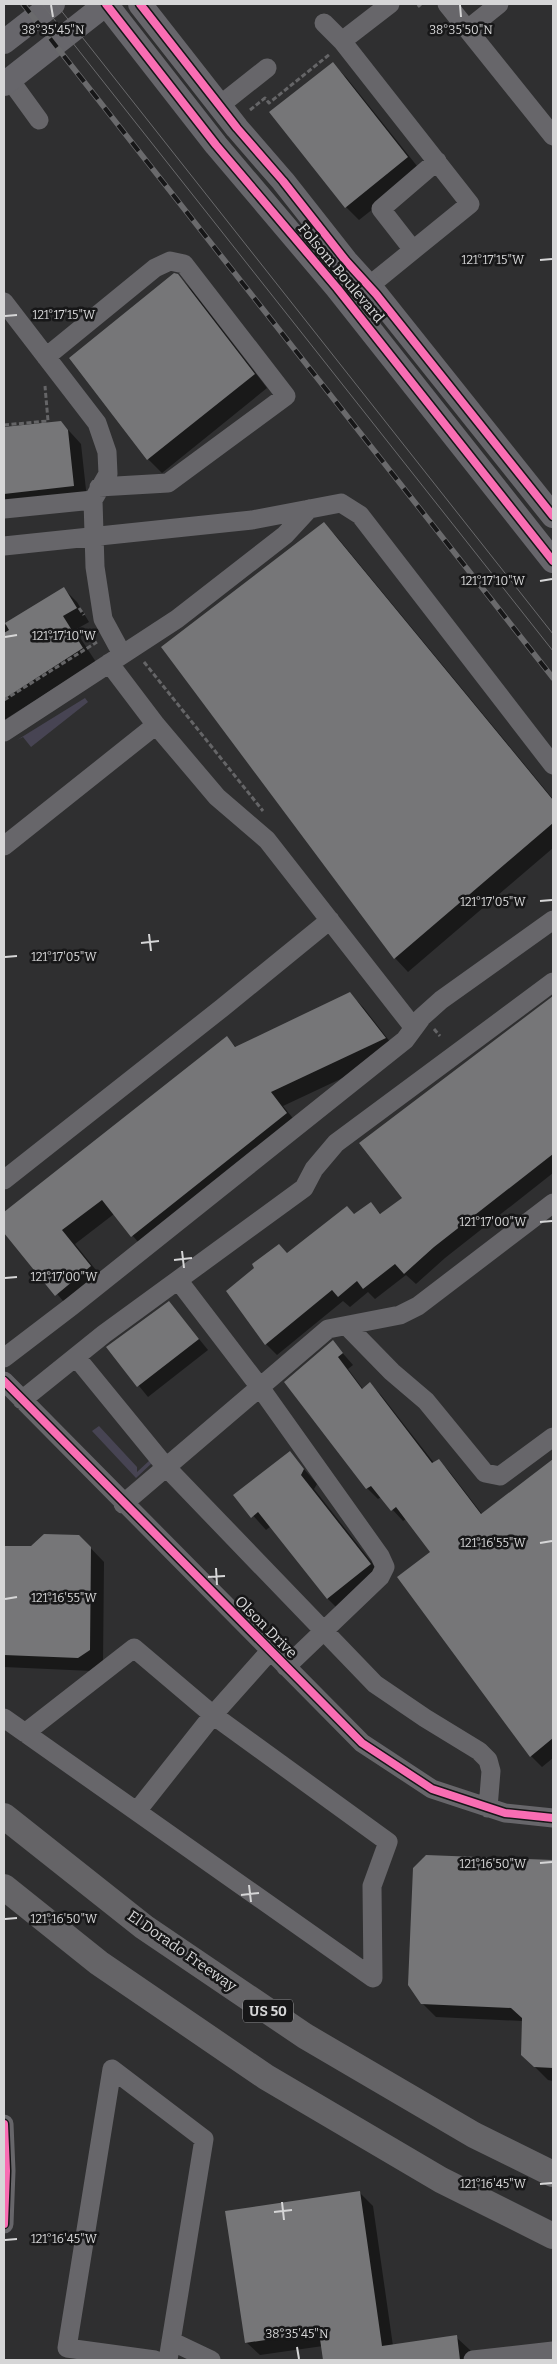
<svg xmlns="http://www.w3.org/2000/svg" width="557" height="2364" font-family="Bitter,serif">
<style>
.green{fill:#474453}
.shadow{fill:#0007}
.building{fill:#767678}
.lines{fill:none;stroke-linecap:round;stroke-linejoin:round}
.path{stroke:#656567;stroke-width:3;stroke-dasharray:5 2.5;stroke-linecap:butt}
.minor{stroke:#67666a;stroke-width:19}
.major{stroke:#67666b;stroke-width:24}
.highway{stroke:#656467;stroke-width:26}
.tram{stroke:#6a6a6c;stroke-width:1}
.rail-casing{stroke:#6a6a6c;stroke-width:5.5}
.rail{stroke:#171718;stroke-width:4;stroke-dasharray:11;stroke-linecap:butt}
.cycleway-casing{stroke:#171718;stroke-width:11}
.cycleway{stroke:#f96db3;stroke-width:8}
.ticks{fill:none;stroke:#d6d6d7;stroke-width:2}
.labels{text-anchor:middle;stroke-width:5;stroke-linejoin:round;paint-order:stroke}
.shield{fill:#171718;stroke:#9d9d9e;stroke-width:1}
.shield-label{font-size:14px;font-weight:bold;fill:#d6d6d7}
.street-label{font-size:15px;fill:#d6d6d7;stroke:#171718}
.ticks-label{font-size:12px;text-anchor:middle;fill:#d6d6d7;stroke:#171718;stroke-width:5;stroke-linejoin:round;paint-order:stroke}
</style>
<rect width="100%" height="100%" fill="#2f2f30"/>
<!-- green -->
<path class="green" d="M 85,698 L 88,702 L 31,747 L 23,737 L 17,740 Z
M 99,1426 L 137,1467 L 137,1472 L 150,1460 L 152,1463 L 136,1478 L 92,1431 Z"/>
<!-- shadow -->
<path class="shadow" d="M 332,63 L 346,77 L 421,171 L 359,220 L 346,207 Z
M 177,275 L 191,289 L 267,388 L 162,473 L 148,459 L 71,358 Z
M 61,422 L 81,444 L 87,499 L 4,508 L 4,429 Z
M 324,524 L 337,537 L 553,799 L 553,848 L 408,972 L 395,958 L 162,648 Z
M 64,589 L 77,602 L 89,622 L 75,630 L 96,662 L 4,720 L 4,626 Z
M 350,994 L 363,1007 L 398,1052 L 283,1106 L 300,1127 L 145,1250 L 114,1214 L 75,1244 L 104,1280 L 69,1308 L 4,1231 L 4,1214 L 227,1038 L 237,1048 Z
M 553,997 L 553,1173 L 445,1258 L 416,1284 L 406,1275 L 375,1299 L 368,1292 L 350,1307 L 343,1301 L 277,1355 L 266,1344 L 279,1245 L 288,1254 L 371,1204 L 382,1215 L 404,1198 L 361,1143 Z
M 169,1302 L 208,1350 L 148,1397 L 108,1348 Z
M 333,1342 L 353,1365 L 348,1369 L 363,1389 L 370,1384 L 381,1395 L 434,1463 L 438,1460 L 449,1471 L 482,1514 L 553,1461 L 553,1758 L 542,1767 L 531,1756 L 432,1552 L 406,1519 L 403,1521 L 381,1497 L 378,1499 L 367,1488 L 285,1382 Z
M 290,1453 L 317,1484 L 314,1489 L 384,1578 L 341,1612 L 328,1599 L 271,1526 L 266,1530 L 235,1495 Z
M 79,1536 L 104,1562 L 103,1664 L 92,1671 L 4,1667 L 4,1546 L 31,1548 Z
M 426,1856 L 553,1861 L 553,2081 L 548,2080 L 522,2054 L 523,2021 L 436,2017 L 422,2003 Z
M 359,2192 L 373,2206 L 393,2346 L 456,2337 L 470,2350 L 471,2360 L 325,2360 L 323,2346 L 260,2355 L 246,2342 Z"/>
<!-- building -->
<path class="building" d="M 333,62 L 408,157 L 345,208 L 269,112 Z
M 174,273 L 178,274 L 255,374 L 147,460 L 69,358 Z
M 61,421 L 68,430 L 74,486 L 4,494 L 4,427 Z
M 324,522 L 553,800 L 553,823 L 394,959 L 161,647 Z
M 64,587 L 77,608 L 63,616 L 83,648 L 4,699 L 4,633 L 9,630 L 5,623 Z
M 350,992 L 386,1038 L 271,1092 L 287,1113 L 131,1237 L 102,1200 L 62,1230 L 91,1266 L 55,1296 L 4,1233 L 4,1212 L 227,1036 L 235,1047 Z
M 553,996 L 553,1154 L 434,1247 L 404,1274 L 395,1264 L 363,1289 L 357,1281 L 338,1297 L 332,1290 L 265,1345 L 226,1291 L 254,1268 L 252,1264 L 279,1244 L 287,1253 L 347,1206 L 354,1214 L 371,1202 L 380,1214 L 402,1198 L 359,1143 Z
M 169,1301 L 199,1339 L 137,1387 L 106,1347 Z
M 333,1340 L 343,1353 L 338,1357 L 362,1389 L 370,1382 L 432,1463 L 439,1459 L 481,1514 L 553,1459 L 553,1738 L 530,1757 L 397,1577 L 430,1552 L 396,1507 L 391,1511 L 371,1486 L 366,1489 L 284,1382 Z
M 290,1451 L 304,1469 L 301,1475 L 371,1564 L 327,1599 L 258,1512 L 251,1518 L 233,1495 Z
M 44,1534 L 79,1535 L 91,1547 L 90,1650 L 78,1658 L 4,1655 L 4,1546 L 31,1546 Z
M 426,1855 L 553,1860 L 553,2068 L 534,2067 L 521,2055 L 522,2018 L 511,2008 L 421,2004 L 408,1985 L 413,1868 Z
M 360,2191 L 382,2346 L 457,2335 L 460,2360 L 323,2360 L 319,2332 L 245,2343 L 225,2211 Z"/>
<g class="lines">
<!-- path -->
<path class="path" d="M 418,4 L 419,6 L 421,4
M 250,110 L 265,98 L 269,103 L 330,54
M 4,425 L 48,421 L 45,386
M 79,608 L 84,615
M 144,662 L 263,811
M 4,700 L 97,642
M 434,1029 L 440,1036"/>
<!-- minor -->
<path class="minor" d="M 447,4 L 553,136
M 324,23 L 342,41 L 390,4
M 468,29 L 499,4
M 342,41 L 470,204 L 369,286
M 10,80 L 39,120
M 219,106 L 267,68
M 413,250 L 381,209 L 437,161
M 4,302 L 97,423 L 107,452 L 108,474 L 93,500 L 95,567 L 103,619 L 122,654
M 46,357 L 155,268 L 170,261 L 184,264 L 286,396 L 168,483 L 99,487
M 4,509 L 93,500
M 4,546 L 252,520 L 341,503 L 360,515 L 553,765
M 109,663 L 156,725 L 217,797 L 267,840 L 414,1028
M 4,732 L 177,619 L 285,535 L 309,509
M 4,846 L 156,725
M 4,1180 L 222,1008 L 330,920
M 178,1280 L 259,1386 L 380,1556 L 385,1567 L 380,1577 L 286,1667
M 347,1326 L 392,1372 L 426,1401 L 485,1473 L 500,1476 L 553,1437
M 76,1357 L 166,1467 L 375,1684 L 425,1718 L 479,1751 L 488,1760 L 491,1771 L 488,1808
M 4,1358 L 72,1306 L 405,1040 L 422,1017 L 441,1000 L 553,920
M 4,1381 L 362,1743 L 432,1789 L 505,1813 L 553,1818
M 22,1400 L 104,1334 L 304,1188 L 314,1169 L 336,1143 L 553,982
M 123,1504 L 328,1329 L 400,1315 L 418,1306 L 553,1203
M 4,1718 L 373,1978 L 372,1886 L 388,1842 L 213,1715 L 137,1811
M 25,1733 L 134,1648 L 213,1715 L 270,1651
M 4,2124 L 6,2171 L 4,2224
M 171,2341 L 211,2360
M 155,2360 L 67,2348 L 112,2069 L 204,2139 L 168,2360
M 473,2360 L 553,2351"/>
<!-- major -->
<path class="major" d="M 106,4 L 216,145 L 337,288 L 553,561
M 140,4 L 237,128 L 283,181 L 346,261 L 376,294 L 553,516
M 4,42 L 53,4
M 4,84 L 106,4"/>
<!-- highway -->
<path class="highway" d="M 4,1816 L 144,1927 L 305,2036 L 474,2135 L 553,2174
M 4,1887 L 99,1963 L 266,2077 L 441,2180 L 553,2236"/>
<!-- tram -->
<path class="tram" d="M 42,4 L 553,651
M 56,4 L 553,634"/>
<defs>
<path id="rail" d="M 23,4 L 553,678"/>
</defs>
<!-- rail casing -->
<use href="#rail" class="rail-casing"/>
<!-- rail -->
<use href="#rail" class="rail"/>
<defs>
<path id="cycleway" d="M 106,4 L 216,145 L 337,288 L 553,561
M 140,4 L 237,128 L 283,181 L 346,261 L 376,294 L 553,516
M 4,1381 L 362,1743 L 432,1789 L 505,1813 L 553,1818
M 4,2124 L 6,2171 L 4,2224"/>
</defs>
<!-- cycleway casing -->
<use href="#cycleway" class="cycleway-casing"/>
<!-- cycleway -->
<use href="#cycleway" class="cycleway"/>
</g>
<!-- ticks -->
<path class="ticks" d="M 51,5 L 53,17M 460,5 L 461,17M 540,260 L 552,259M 5,316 L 17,315M 540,581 L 552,579M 5,637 L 17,635M 540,901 L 552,900M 149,934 L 151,951M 141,943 L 159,941M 5,957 L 17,956M 540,1222 L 552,1221M 182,1251 L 184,1268M 174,1260 L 192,1258M 5,1278 L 17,1277M 540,1543 L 552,1541M 216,1568 L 217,1585M 208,1577 L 225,1576M 5,1599 L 17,1597M 540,1863 L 552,1862M 249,1885 L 251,1902M 241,1895 L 259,1893M 5,1919 L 17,1918M 540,2184 L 552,2183M 282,2202 L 284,2220M 274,2212 L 292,2210M 5,2240 L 17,2239M 297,2347 L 299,2359"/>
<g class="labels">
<!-- shield labels -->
<rect class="shield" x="243" y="1999.5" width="50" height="23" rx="4"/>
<g class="shield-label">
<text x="268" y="2016">US 50</text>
</g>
<!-- street labels -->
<g class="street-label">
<text transform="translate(341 273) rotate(50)" y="5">Folsom Boulevard</text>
<text transform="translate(266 1627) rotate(45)" y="5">Olson Drive</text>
<text transform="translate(182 1951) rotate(35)" y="5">El Dorado Freeway</text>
</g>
</g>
<g class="ticks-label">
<text x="53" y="34">38°35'45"N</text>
<text x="461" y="34">38°35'50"N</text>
<text x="493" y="264">121°17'15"W</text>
<text x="64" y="319">121°17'15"W</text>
<text x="493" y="585">121°17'10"W</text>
<text x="64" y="640">121°17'10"W</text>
<text x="493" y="906">121°17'05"W</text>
<text x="64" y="961">121°17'05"W</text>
<text x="493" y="1226">121°17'00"W</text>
<text x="64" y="1281">121°17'00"W</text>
<text x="493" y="1547">121°16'55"W</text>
<text x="64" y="1602">121°16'55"W</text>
<text x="493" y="1868">121°16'50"W</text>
<text x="64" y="1923">121°16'50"W</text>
<text x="493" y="2188">121°16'45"W</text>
<text x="64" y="2243">121°16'45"W</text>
<text x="297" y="2338">38°35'45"N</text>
</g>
<!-- border -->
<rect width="557" height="2364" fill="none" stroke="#d6d6d7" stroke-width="10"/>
</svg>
